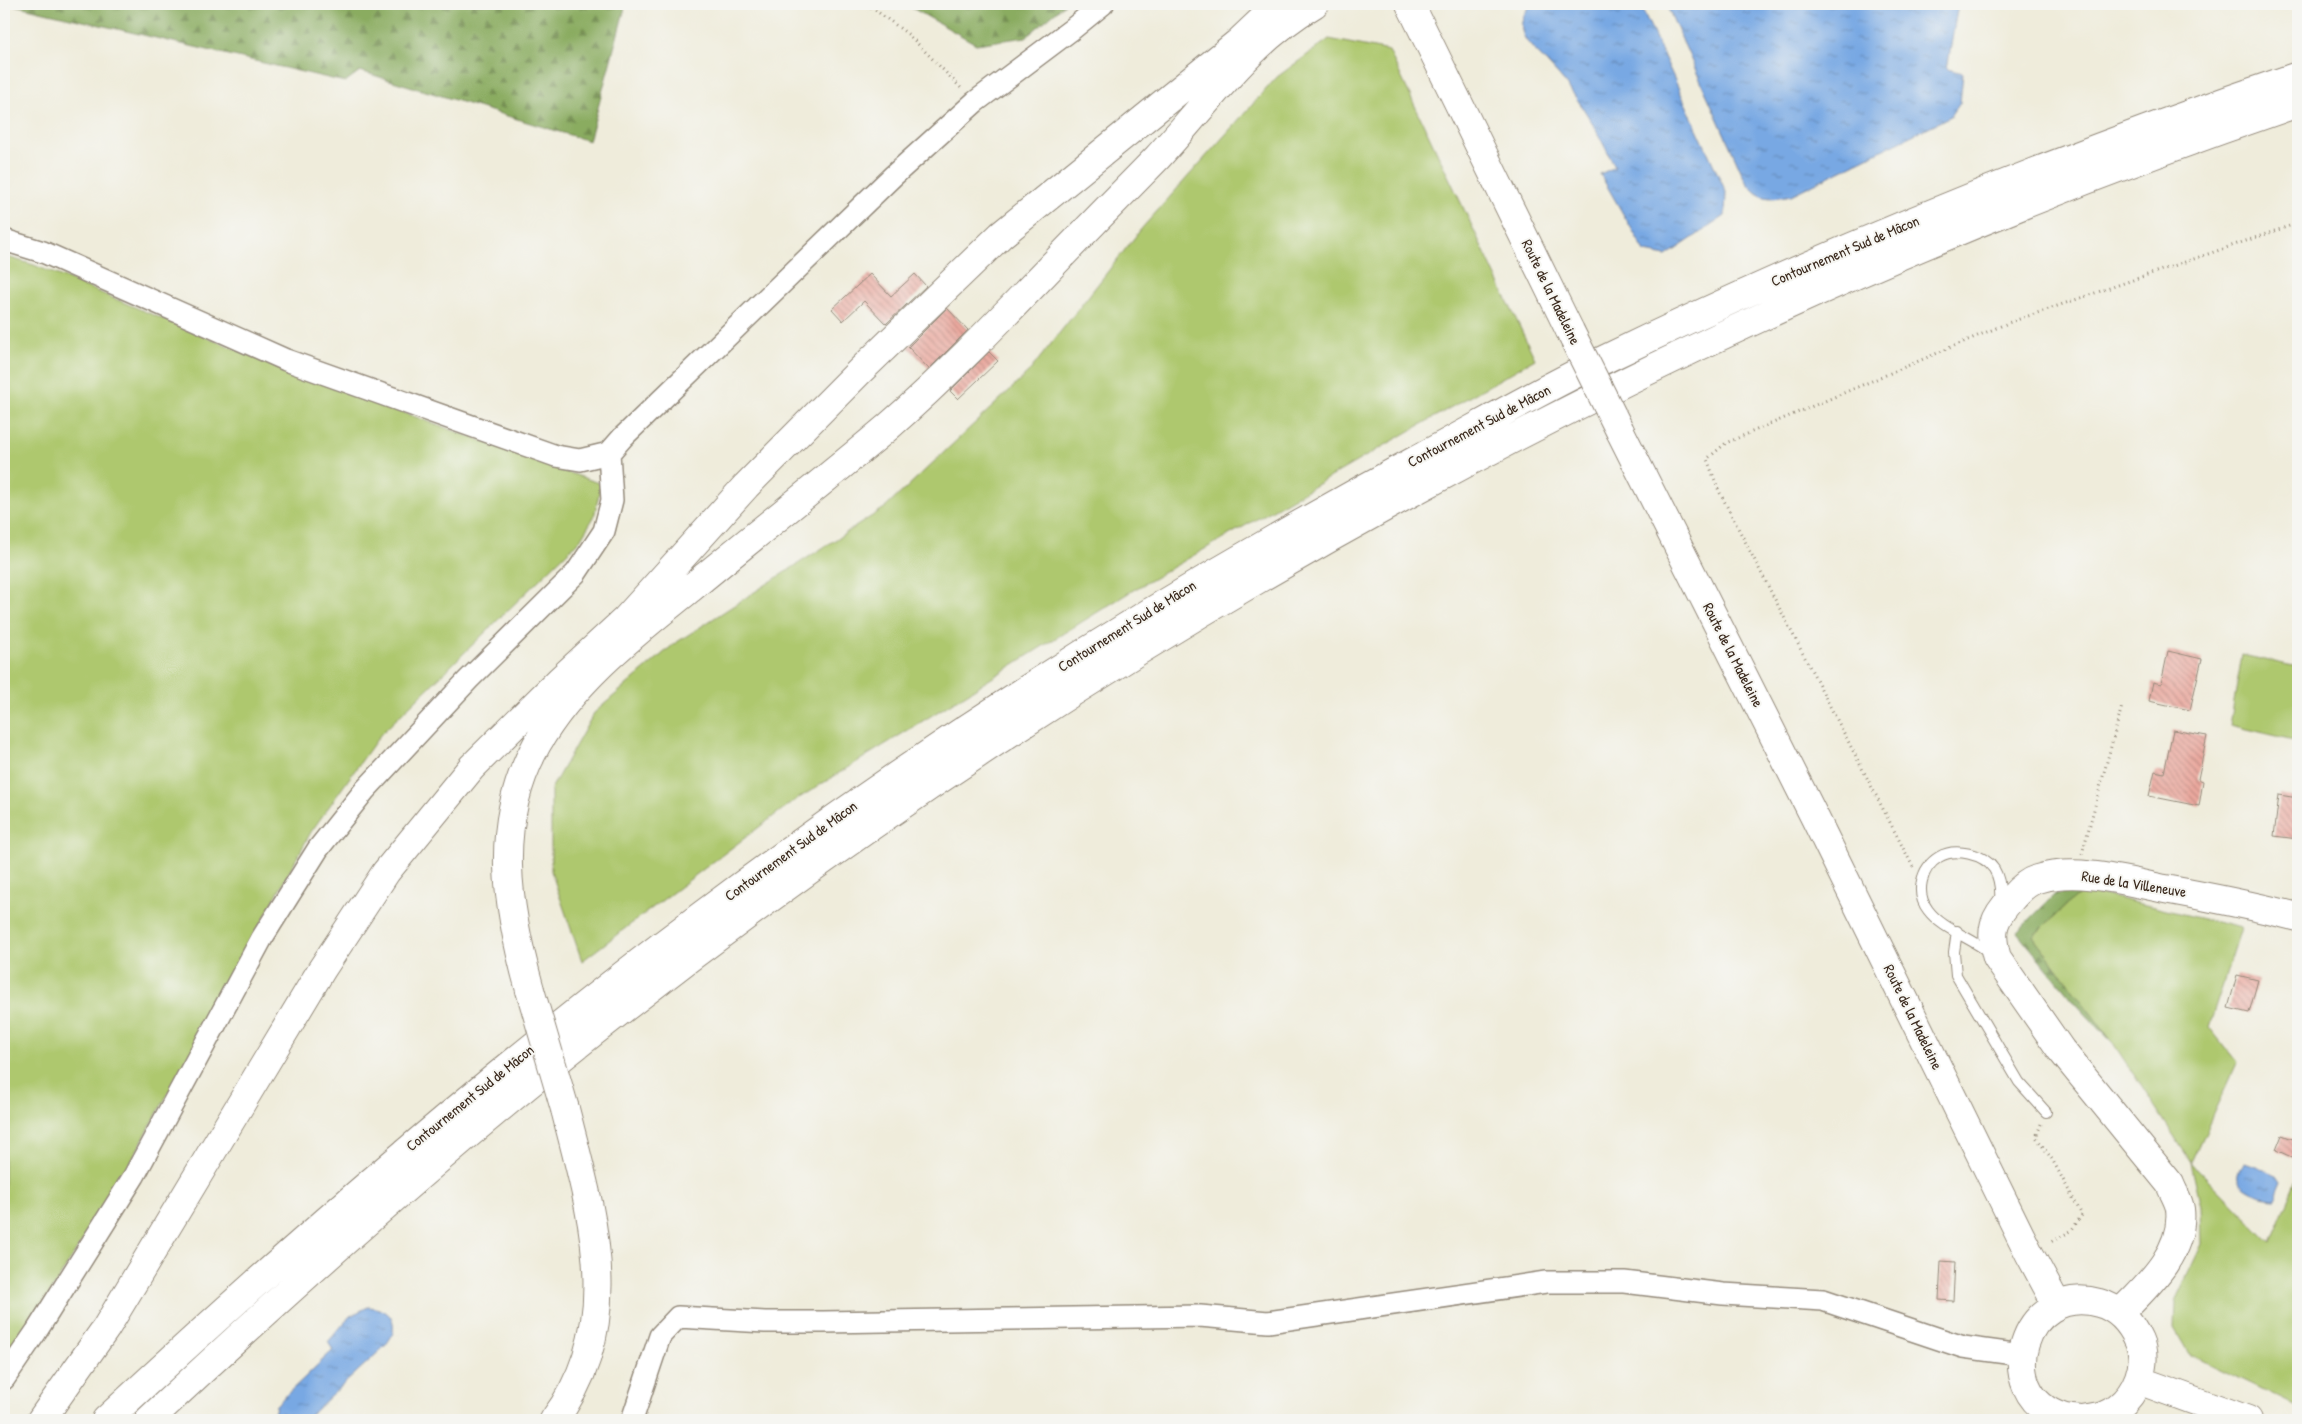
<svg xmlns="http://www.w3.org/2000/svg" width="2302" height="1424" font-family="'Patrick Hand',sans-serif">
<style>
.grass{fill:#aec86e;stroke:#747946}
.forest{fill:url(#forest-firs);stroke:#626b40}
.water{fill:url(#water-ripples);stroke:#5a6980}
.building{fill:url(#building-back-hatch)}
.lines{fill:none;stroke-linecap:round;stroke-linejoin:round}
.lane-casing{stroke:#958b7c;stroke-width:12}
.street-casing{stroke:#958b7c;stroke-width:24}
.secondary-casing{stroke:#958b7c;stroke-width:30}
.primary-casing{stroke:#958b7c;stroke-width:30}
.highway-casing{stroke:#958b7c;stroke-width:30}
.path{stroke:#958b7c;stroke-width:3;stroke-dasharray:1 4;stroke-linecap:butt}
.lane{stroke:#fff;stroke-width:10}
.street{stroke:#fff;stroke-width:21}
.secondary{stroke:#fff;stroke-width:28}
.primary{stroke:#fff;stroke-width:28}
.highway{stroke:#fff;stroke-width:28}
.primary-bridge-casing{stroke:#958b7c;stroke-width:30;stroke-linecap:butt}
.highway-bridge-casing{stroke:#958b7c;stroke-width:30;stroke-linecap:butt}
.primary-bridge{stroke:#fff;stroke-width:28}
.highway-bridge{stroke:#fff;stroke-width:28}
.labels{text-anchor:middle;stroke-width:4;stroke-linejoin:round;paint-order:stroke}
.street-label{font-size:15px;fill:#3b2a1e;stroke:#f6f6f2}
</style>
<defs>
<pattern id="forest-firs" width="22" height="20" patternUnits="userSpaceOnUse" patternTransform="scale(1.25)"><rect width="22" height="20" fill="#8aac61"/><path d="M5 1l3.5 6h-7zM16 11l3.5 6h-7z" fill="#728c4f"/></pattern>
<pattern id="water-ripples" width="26" height="14" patternUnits="userSpaceOnUse" patternTransform="scale(1.25)"><rect width="26" height="14" fill="#78a8e3"/><path d="M2 4q2-2 4 0t4 0M15 11q2-2 4 0t4 0" fill="none" stroke="#6489b7"/></pattern>
<pattern id="building-back-hatch" width="6" height="6" patternUnits="userSpaceOnUse" patternTransform="scale(1.25)"><rect width="6" height="6" fill="#eaa89e"/><path d="M-1 5l2 2M0 0l6 6M5-1l2 2" fill="none" stroke="#bf8980"/></pattern>
</defs>
<rect width="100%" height="100%" fill="#f6f6f2"/>
<filter id="ink" filterUnits="userSpaceOnUse"><feTurbulence type="fractalNoise" baseFrequency=".02" numOctaves="2"/><feDisplacementMap in="SourceGraphic" scale="10" xChannelSelector="R" yChannelSelector="G"/><feConvolveMatrix kernelMatrix="1 2 1 2 8 2 1 2 1" color-interpolation-filters="sRGB"/></filter>
<filter id="wash" filterUnits="userSpaceOnUse"><feTurbulence type="fractalNoise" baseFrequency=".0096" numOctaves="4" result="noise"/><feDisplacementMap in="SourceGraphic" scale="20" xChannelSelector="R" yChannelSelector="G"/><feGaussianBlur stdDeviation="1.12" result="paint"/><feColorMatrix in="noise" values="0 0 0 0 0 0 0 0 0 0 0 0 0 0 0 0 0 1.4 0 .05"/><feComposite in="paint" operator="in"/></filter>
<g filter="url(#wash)">
<rect width="100%" height="100%" fill="#efecdb"/>
<!-- grass -->
<path class="grass" d="M 1329,39 L 1389,51 L 1535,359 L 1130,592 L 791,803 L 582,961 L 551,871 L 551,789 L 594,713 L 674,644 L 886,507 L 1028,373 L 1142,228 L 1277,77 Z
M 4,256 L 34,265 L 283,369 L 601,484 L 594,517 L 580,540 L 380,735 L 311,832 L 128,1167 L 4,1367 Z
M 2242,655 L 2298,667 L 2298,741 L 2230,725 Z
M 2083,890 L 2241,928 L 2209,1027 L 2237,1062 L 2191,1162 L 2270,1242 L 2298,1176 L 2298,1407 L 2189,1354 L 2174,1328 L 2175,1301 L 2202,1244 L 2201,1206 L 2191,1162 L 2113,1043 L 2033,936 Z"/>
<!-- forest -->
<path class="forest" d="M 10,4 L 626,4 L 589,141 L 360,71 L 345,82 Z
M 905,4 L 1065,4 L 1026,37 L 976,44 Z
M 2083,890 L 2033,936 L 2113,1043 L 2078,1006 L 2017,932 L 2055,894 Z"/>
<!-- water -->
<path class="water" d="M 1533,4 L 1640,4 L 1726,192 L 1725,216 L 1666,256 L 1645,252 L 1600,174 L 1615,167 C 1595,127 1580,97 1548,64 C 1540,54 1525,44 1522,31 C 1520,21 1525,9 1533,4 Z
M 1666,4 L 1958,4 L 1947,69 L 1963,73 L 1960,103 L 1951,116 L 1791,195 C 1768,200 1760,200 1746,182 Z
M 2245,1163 L 2278,1175 L 2282,1181 L 2275,1198 C 2264,1198 2234,1189 2238,1173 C 2239,1170 2243,1166 2245,1163 Z
M 368,1307 C 382,1308 396,1314 393,1331 C 393,1336 388,1341 386,1345 L 305,1420 L 277,1420 L 274,1415 L 276,1405 L 333,1350 L 328,1342 L 350,1316 Z"/>
<g id="blocks">
<!-- building -->
<path class="building" d="M 870,274 L 891,296 L 915,274 L 926,286 L 886,324 L 864,301 L 843,321 L 832,309 Z
M 947,308 L 968,330 L 929,369 L 908,347 Z
M 989,352 L 998,361 L 958,399 L 950,391 Z
M 2168,651 L 2202,659 L 2190,710 L 2149,701 L 2153,682 L 2161,684 Z
M 2173,730 L 2207,736 L 2198,779 L 2203,781 L 2199,806 L 2149,796 L 2155,771 L 2164,773 Z
M 2279,795 L 2298,798 L 2298,839 L 2274,836 Z
M 2237,975 L 2258,980 L 2249,1013 L 2228,1008 Z
M 2282,1135 L 2298,1141 L 2298,1160 L 2276,1150 Z
M 1941,1261 L 1955,1262 L 1953,1301 L 1939,1300 Z"/>
</g>
</g>
<g filter="url(#ink)">
<use href="#blocks" fill-opacity="0" stroke="#958b7c" stroke-width="1"/>
<g class="lines">
<defs>
<path id="lane" d="M 1957,931 L 1954,952 L 1956,975 L 2019,1082 L 2046,1112
M 1990,953 C 1971,937 1943,930 1928,910 C 1915,893 1921,868 1939,857 C 1955,847 1984,854 1994,869 C 2000,879 2001,891 2000,903"/>
<path id="street" d="M 4,240 L 43,252 L 286,360 L 556,456 L 580,460 L 609,453 L 623,437 L 893,176 L 975,102 L 1071,30 L 1103,4
M 4,1379 L 36,1332 L 134,1176 L 262,938 L 318,849 L 365,790 L 468,680 L 576,573 L 604,531 L 612,500 L 609,453
M 632,1420 L 660,1336 L 678,1317 L 765,1322 L 823,1322 L 1200,1316 L 1268,1322 L 1546,1282 L 1624,1282 L 1723,1294 L 1823,1300 L 1963,1347 L 2021,1355"/>
<path id="secondary" d="M 2120,1313 C 2147,1286 2185,1252 2180,1209 C 2179,1201 2173,1192 2170,1184 L 2061,1050 L 1997,958 C 1989,930 1993,918 2013,897 C 2020,889 2027,882 2037,879 C 2077,867 2125,881 2165,889 C 2209,897 2254,906 2298,917"/>
<path id="primary" d="M 1410,4 L 1570,331
M 1620,431 L 1815,818 L 2029,1253 L 2057,1305
M 2138,1380 L 2248,1420
M 2081,1420 C 2075,1419 2068,1419 2062,1417 C 1990,1394 2023,1282 2099,1303 C 2118,1308 2131,1323 2139,1341 C 2149,1364 2136,1394 2117,1408 C 2107,1417 2094,1418 2082,1420"/>
<path id="highway" d="M 530,990 C 507,907 492,824 537,744 C 574,680 634,634 691,588 C 756,534 823,482 888,427 C 943,379 994,326 1045,273 C 1082,234 1120,196 1157,158 C 1206,105 1250,41 1314,4
M 41,1420 L 106,1328 L 322,969 L 386,872 L 472,767 L 561,679 L 626,619 L 746,486 L 860,371 L 1001,235 L 1240,41 L 1279,4
M 106,1420 C 296,1243 493,1071 702,915 C 931,743 1174,590 1427,454 C 1484,423 1541,390 1599,362 C 1826,252 2060,157 2298,76
M 149,1420 C 292,1286 438,1155 591,1034 C 1103,630 1682,313 2298,103
M 554,1420 C 627,1323 592,1215 565,1109"/>
</defs>
<!-- lane casing -->
<use href="#lane" class="lane-casing"/>
<!-- street casing -->
<use href="#street" class="street-casing"/>
<!-- secondary casing -->
<use href="#secondary" class="secondary-casing"/>
<!-- primary casing -->
<use href="#primary" class="primary-casing"/>
<!-- highway casing -->
<use href="#highway" class="highway-casing"/>
<!-- path -->
<path class="path" d="M 867,4 L 909,35 L 962,89
M 2082,854 L 2122,706
M 1913,867 L 1719,491 L 1707,459 L 1726,443 L 2008,323 L 2298,223
M 2041,1124 L 2036,1137 L 2052,1159 L 2082,1215 L 2071,1231 L 2049,1243"/>
<!-- lane -->
<use href="#lane" class="lane"/>
<!-- street -->
<use href="#street" class="street"/>
<!-- secondary -->
<use href="#secondary" class="secondary"/>
<!-- primary -->
<use href="#primary" class="primary"/>
<!-- highway -->
<use href="#highway" class="highway"/>
<defs>
<path id="primary-bridge" d="M 1570,331 L 1620,431"/>
<path id="highway-bridge" d="M 530,990 L 565,1109"/>
</defs>
<!-- primary-bridge casing -->
<use href="#primary-bridge" class="primary-bridge-casing"/>
<!-- highway-bridge casing -->
<use href="#highway-bridge" class="highway-bridge-casing"/>
<!-- primary-bridge -->
<use href="#primary-bridge" class="primary-bridge"/>
<!-- highway-bridge -->
<use href="#highway-bridge" class="highway-bridge"/>
</g>
</g>
<g class="labels">
<!-- street labels -->
<g class="street-label">
<text transform="translate(1845 251) rotate(-23)" y="5">Contournement Sud de Mâcon</text>
<text transform="translate(1551 292) rotate(64)" y="5">Route de la Madeleine</text>
<text transform="translate(1479 426) rotate(-28)" y="5">Contournement Sud de Mâcon</text>
<text transform="translate(1127 626) rotate(-32)" y="5">Contournement Sud de Mâcon</text>
<text transform="translate(1733 655) rotate(63)" y="5">Route de la Madeleine</text>
<text transform="translate(791 851) rotate(-36)" y="5">Contournement Sud de Mâcon</text>
<text transform="translate(2134 884) rotate(9)" y="5">Rue de la Villeneuve</text>
<text transform="translate(1913 1017) rotate(64)" y="5">Route de la Madeleine</text>
<text transform="translate(470 1098) rotate(-39)" y="5">Contournement Sud de Mâcon</text>
</g>
</g>
<!-- margin -->
<rect width="2302" height="1424" fill="none" stroke="#f6f6f2" stroke-width="20"/>
</svg>
